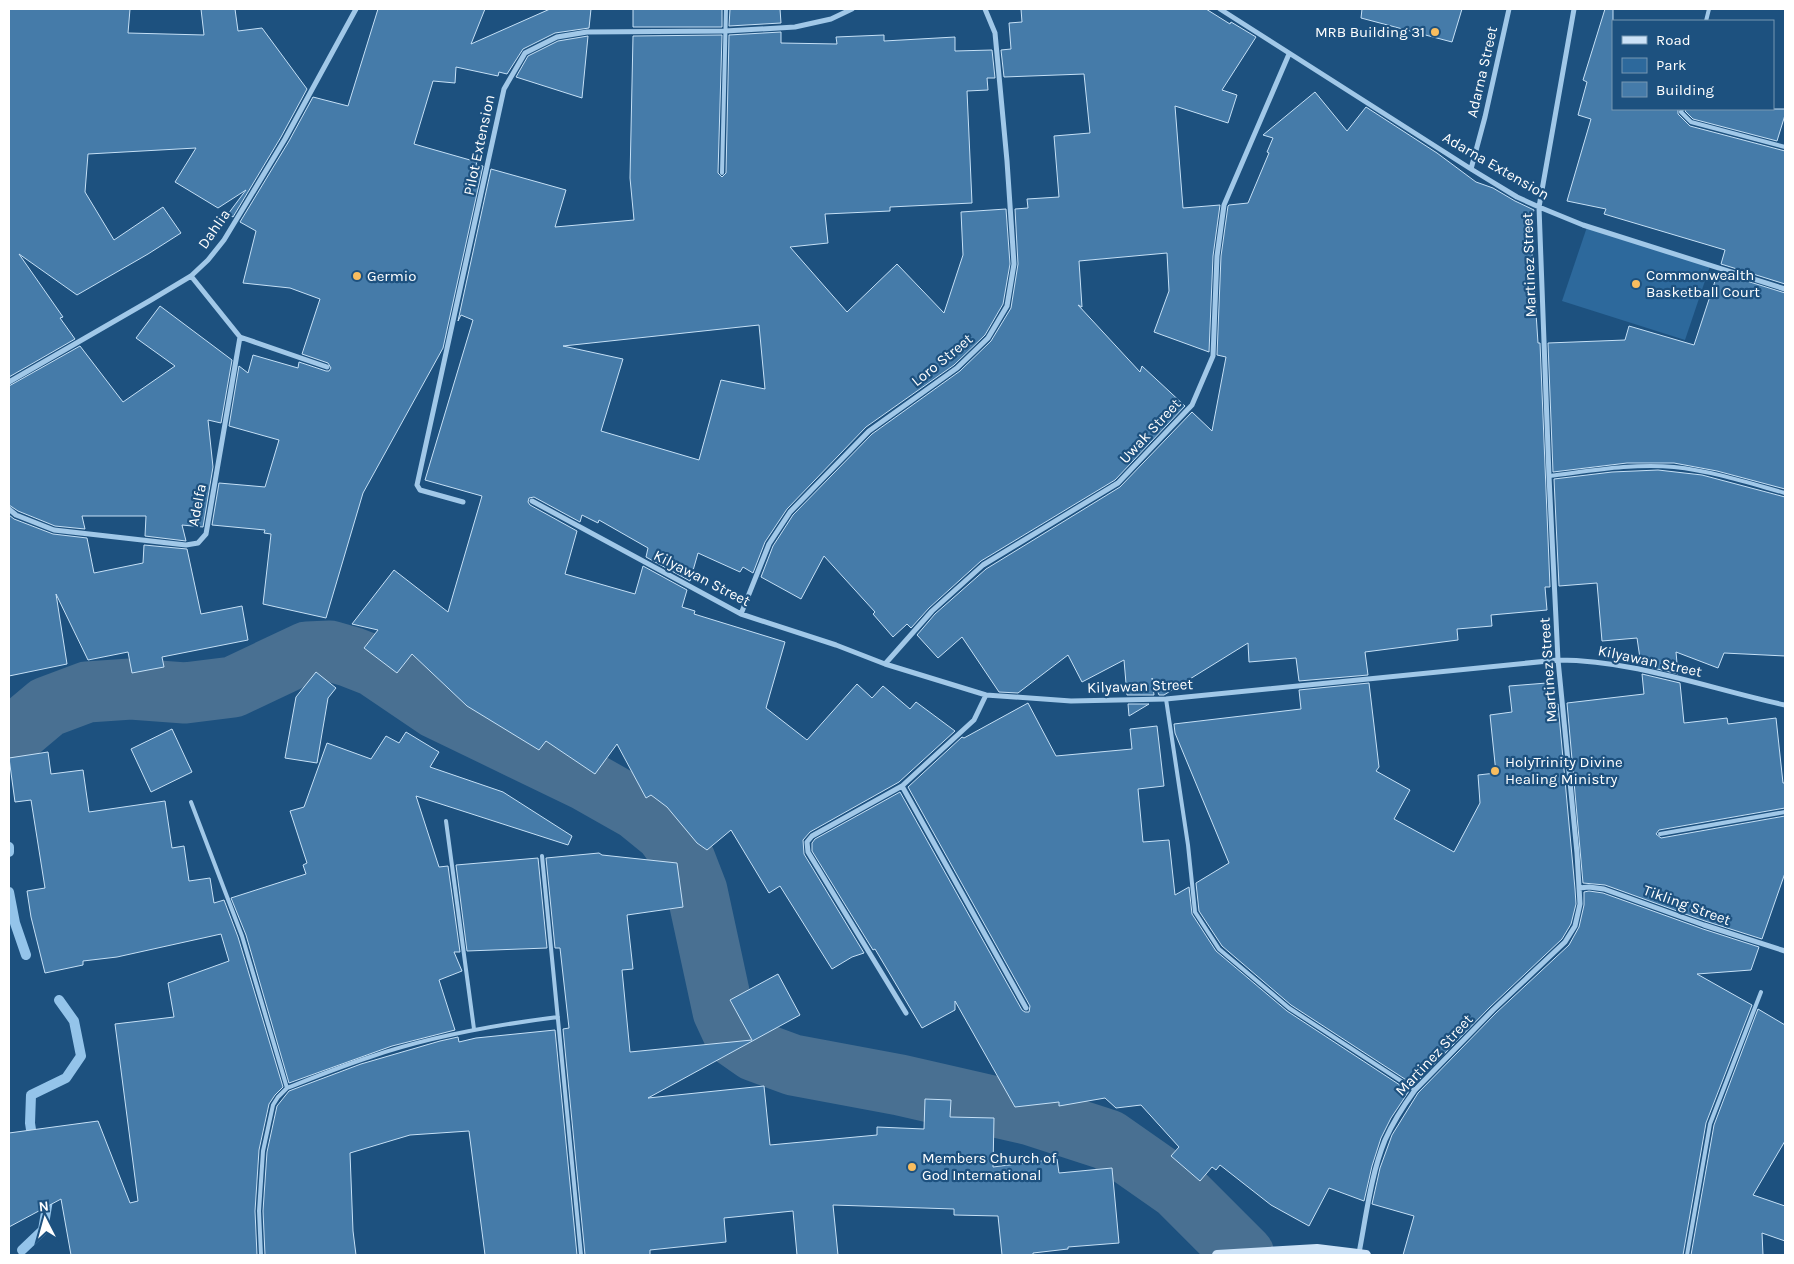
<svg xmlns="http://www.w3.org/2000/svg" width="1794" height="1264" font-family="Karla,sans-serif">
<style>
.green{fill:#2d699c}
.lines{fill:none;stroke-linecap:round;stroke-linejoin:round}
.stream{stroke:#94c4ea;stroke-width:10}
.river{stroke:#497092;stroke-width:61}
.building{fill:#457ba9;stroke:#c5e0f6;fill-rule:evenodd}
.service{stroke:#a1c8e8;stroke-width:4}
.minor{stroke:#a1c8e8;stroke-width:5}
.secondary{stroke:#cce2f7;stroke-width:10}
.poi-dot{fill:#f8bd5f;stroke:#1d517f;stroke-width:2}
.labels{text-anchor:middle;stroke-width:4.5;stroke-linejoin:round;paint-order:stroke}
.poi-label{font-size:15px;fill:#fff;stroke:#1d517f;text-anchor:start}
.street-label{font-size:15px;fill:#fff;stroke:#1d517f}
</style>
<rect width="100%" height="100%" fill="#1d517f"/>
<!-- green -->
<path class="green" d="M 1587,227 L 1710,266 L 1685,340 L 1562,301 Z"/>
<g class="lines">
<!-- stream -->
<path class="stream" d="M 9,847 L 9,852
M 9,892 L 15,923 L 26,955
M 33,1143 L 30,1123 L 31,1095 L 66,1078 L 81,1056 L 74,1021 L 59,1000
M 22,1250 L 43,1230 L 48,1200 L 46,1193"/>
<!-- river -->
<path class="river" d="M 9,739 L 47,707 L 87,692 L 131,689 L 185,693 L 233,687 L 307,652 L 330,651 L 351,657 L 374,666 L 436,708 L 585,780 L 638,810 L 665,832 L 685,860 L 697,891 L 723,1011 L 735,1037 L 755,1051 L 793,1065 L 900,1085 L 1031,1115 L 1108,1140 L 1178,1189 L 1244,1255"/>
</g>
<!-- building -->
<path class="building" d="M 9,9 L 130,9 L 128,33 L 204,35 L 201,9 L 235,9 L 238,31 L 262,28 L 307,89 L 281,137 L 233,217 L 228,214 L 246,190 L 218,208 L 175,182 L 196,148 L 88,154 L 85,192 L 114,240 L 163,207 L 181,233 L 148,254 L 77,295 L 19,254 L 63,317 L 60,318 L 75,339 L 9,377 Z
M 378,9 L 485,9 L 471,44 L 550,9 L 591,9 L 589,28 L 555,33 L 523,49 L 507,74 L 499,72 L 498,76 L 456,67 L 455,83 L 433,81 L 414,144 L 477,162 L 476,165 L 483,166 L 443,348 L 363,493 L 326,618 L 263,604 L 271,534 L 264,533 L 265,530 L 212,525 L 219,483 L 265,487 L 279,440 L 229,426 L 239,366 L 248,373 L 253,355 L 298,368 L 299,362 L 326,371 L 329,371 L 331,368 L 328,363 L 302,354 L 320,299 L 290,288 L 243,283 L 256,231 L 240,222 L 289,141 L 313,97 L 348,106 Z
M 633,9 L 722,9 L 722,27 L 633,27 Z
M 730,9 L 780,9 L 781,23 L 729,26 Z
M 1021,9 L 1206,9 L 1230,24 L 1231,22 L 1256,37 L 1222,90 L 1237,95 L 1228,123 L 1175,106 L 1183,208 L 1220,205 L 1213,256 L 1209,352 L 1154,332 L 1169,291 L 1167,253 L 1079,261 L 1082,307 L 1078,305 L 1140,372 L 1142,366 L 1185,406 L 1115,480 L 981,561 L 929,608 L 911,628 L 907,624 L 893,637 L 873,614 L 875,612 L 824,556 L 801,599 L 761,577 L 773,546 L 793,515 L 872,434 L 960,371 L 991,341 L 1011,308 L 1018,264 L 1015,209 L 1028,208 L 1027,199 L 1059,197 L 1054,136 L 1090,133 L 1084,74 L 1004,77 L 1001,50 L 1011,49 L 1009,23 L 1022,22 Z
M 1362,9 L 1462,9 L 1452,42 L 1361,18 Z
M 1605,9 L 1613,9 L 1613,109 L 1678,109 L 1678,114 L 1690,126 L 1785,151 L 1785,284 L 1721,264 L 1725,250 L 1604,214 L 1606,209 L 1567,201 L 1591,119 L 1578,115 L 1587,82 L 1583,80 Z
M 781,32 L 781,43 L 837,44 L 836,37 L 884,35 L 884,41 L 955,37 L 955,51 L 992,50 L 995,78 L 987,78 L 988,90 L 967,91 L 972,203 L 890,207 L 890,211 L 825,214 L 828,243 L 790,247 L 847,312 L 897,264 L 944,313 L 963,255 L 961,212 L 1006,209 L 1010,264 L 1003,304 L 985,335 L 954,365 L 866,427 L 787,509 L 765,542 L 753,573 L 743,567 L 740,572 L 698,553 L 690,581 L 646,557 L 648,548 L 599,520 L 598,523 L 582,515 L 580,522 L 534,497 L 529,498 L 528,502 L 530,505 L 577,531 L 565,574 L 635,594 L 643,566 L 687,590 L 682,607 L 695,611 L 694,614 L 785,642 L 766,708 L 807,740 L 857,684 L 872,698 L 883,686 L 910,709 L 916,702 L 955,731 L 899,782 L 810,832 L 803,840 L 804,854 L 864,953 L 852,957 L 832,969 L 780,886 L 769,893 L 731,830 L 707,850 L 697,843 L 667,807 L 651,795 L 646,798 L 617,744 L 595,774 L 546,741 L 539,750 L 467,706 L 412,654 L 397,673 L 364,648 L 378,630 L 352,624 L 394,570 L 448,612 L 482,496 L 425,480 L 473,320 L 461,315 L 458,321 L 491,169 L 566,190 L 555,227 L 634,220 L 630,178 L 633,36 L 722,35 L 718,173 L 722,177 L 726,173 L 729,35 ZM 759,325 L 765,389 L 721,380 L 699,460 L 601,431 L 623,359 L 563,346 Z
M 588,36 L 582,98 L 516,77 L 528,56 L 558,41 Z
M 1315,92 L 1347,131 L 1366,107 L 1437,153 L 1476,182 L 1493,188 L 1515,201 L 1534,210 L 1530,223 L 1538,343 L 1540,343 L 1550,587 L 1545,587 L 1547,610 L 1491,615 L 1492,626 L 1457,629 L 1458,640 L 1365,652 L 1368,675 L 1299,681 L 1296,658 L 1249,662 L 1248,643 L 1164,695 L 1159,695 L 1152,678 L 1154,695 L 1127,695 L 1124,660 L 1082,682 L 1068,655 L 1018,693 L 999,692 L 962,637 L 938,658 L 917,635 L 935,614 L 986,569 L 1120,487 L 1192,412 L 1212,431 L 1226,357 L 1217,355 L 1221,256 L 1228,206 L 1229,205 L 1248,203 L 1269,153 L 1267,152 L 1273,138 L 1263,135 Z
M 1686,109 L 1785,109 L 1785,115 L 1777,141 L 1693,119 L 1685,111 Z
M 1718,272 L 1785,293 L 1785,489 L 1717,471 L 1674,463 L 1627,463 L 1553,472 L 1548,343 L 1625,340 L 1629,326 L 1694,345 Z
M 160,306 L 232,360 L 221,423 L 208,420 L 213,467 L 203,527 L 182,525 L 186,541 L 145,536 L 146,516 L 82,516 L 85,529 L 55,526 L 18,511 L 9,505 L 9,386 L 80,346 L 123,402 L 175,366 L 136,338 Z
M 1658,470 L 1702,475 L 1785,497 L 1785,656 L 1724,653 L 1718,668 L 1676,652 L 1678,674 L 1641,665 L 1637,638 L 1602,641 L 1597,583 L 1559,586 L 1554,479 L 1612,472 Z
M 9,515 L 14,519 L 53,534 L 87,538 L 94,573 L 143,563 L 144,545 L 187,549 L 201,614 L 242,606 L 248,640 L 162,657 L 164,667 L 132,673 L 128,652 L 88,660 L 56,594 L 67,664 L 9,676 Z
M 316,672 L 336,688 L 328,698 L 317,763 L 285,758 L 296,697 Z
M 1642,674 L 1680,683 L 1684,723 L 1727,718 L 1728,724 L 1776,718 L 1783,783 L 1785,783 L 1785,808 L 1659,830 L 1656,834 L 1661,838 L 1785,816 L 1785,873 L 1762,939 L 1705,921 L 1605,885 L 1583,883 L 1567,703 L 1644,694 Z
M 1369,683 L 1379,767 L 1376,771 L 1410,790 L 1394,819 L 1454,852 L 1480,803 L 1478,775 L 1496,773 L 1490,715 L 1512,712 L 1509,686 L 1547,683 L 1549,706 L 1558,704 L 1575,889 L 1576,904 L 1571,924 L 1562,939 L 1490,1007 L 1414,1085 L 1291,1005 L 1222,946 L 1199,911 L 1196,883 L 1229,863 L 1175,733 L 1174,724 L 1301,709 L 1299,690 Z
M 1028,703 L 1056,756 L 1132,749 L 1130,729 L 1157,726 L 1164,786 L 1138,789 L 1143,842 L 1169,840 L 1175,895 L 1189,887 L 1192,914 L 1216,951 L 1287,1011 L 1409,1091 L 1391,1118 L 1381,1138 L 1372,1166 L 1364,1201 L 1329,1188 L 1309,1226 L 1271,1205 L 1220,1165 L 1216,1170 L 1212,1167 L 1200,1181 L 1171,1156 L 1179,1147 L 1141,1105 L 1116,1108 L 1105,1098 L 1059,1106 L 1059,1102 L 1015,1107 L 955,1001 L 955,1010 L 922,1028 L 875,949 L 873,950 L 812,851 L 812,843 L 815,839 L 900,792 L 1022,1010 L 1025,1012 L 1029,1012 L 1030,1006 L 908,787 L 962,737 L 964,738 Z
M 1128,704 L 1149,704 L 1129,716 Z
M 172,729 L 192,772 L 151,792 L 131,749 Z
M 406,732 L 439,752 L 430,767 L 503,792 L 572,836 L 568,845 L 416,796 L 439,867 L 448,866 L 460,952 L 454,952 L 462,971 L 439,980 L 455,1030 L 392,1046 L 289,1083 L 246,935 L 231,898 L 306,874 L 303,865 L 307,863 L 290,811 L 304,807 L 327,743 L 371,759 L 386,736 L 399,743 Z
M 48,752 L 51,774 L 83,770 L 89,812 L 165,801 L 172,848 L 184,846 L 189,881 L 210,878 L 214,903 L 224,900 L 238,937 L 283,1087 L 275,1095 L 269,1104 L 259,1150 L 255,1211 L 257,1255 L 71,1255 L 61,1199 L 9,1227 L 9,1133 L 98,1121 L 130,1203 L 138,1201 L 115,1024 L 174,1017 L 168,983 L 229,961 L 221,934 L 117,957 L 83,961 L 83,965 L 45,973 L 31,917 L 27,891 L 45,888 L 31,800 L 15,802 L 9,758 Z
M 599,853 L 602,855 L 677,863 L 683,907 L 627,915 L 633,969 L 622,970 L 630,1052 L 752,1040 L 730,1000 L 778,974 L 800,1015 L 648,1098 L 764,1086 L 770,1145 L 877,1135 L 877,1127 L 924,1129 L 925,1099 L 951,1100 L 950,1117 L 994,1118 L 993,1167 L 1057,1159 L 1059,1173 L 1112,1168 L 1119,1243 L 1068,1247 L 1068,1249 L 1033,1253 L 1033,1255 L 1002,1255 L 998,1216 L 954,1215 L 954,1209 L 833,1205 L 838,1255 L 797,1255 L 793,1211 L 724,1218 L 726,1242 L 650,1250 L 650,1255 L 585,1255 L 563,1029 L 569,1028 L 560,948 L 555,948 L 546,858 Z
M 538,858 L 547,948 L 467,951 L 456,865 Z
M 1589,891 L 1603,893 L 1703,929 L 1759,947 L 1751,970 L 1697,974 L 1752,1005 L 1706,1123 L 1683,1255 L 1403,1255 L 1414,1216 L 1372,1204 L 1380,1168 L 1392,1135 L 1418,1093 L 1496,1013 L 1569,945 L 1579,927 L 1584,905 L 1584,892 Z
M 1758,1009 L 1785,1025 L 1785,1141 L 1753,1195 L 1785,1206 L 1785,1241 L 1762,1233 L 1763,1255 L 1691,1255 L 1714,1125 Z
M 555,1030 L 577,1255 L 485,1255 L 469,1131 L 410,1135 L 350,1153 L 353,1231 L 356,1255 L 265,1255 L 263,1211 L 267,1152 L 277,1106 L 289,1091 L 361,1064 L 440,1041 L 458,1037 L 459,1042 L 476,1038 Z"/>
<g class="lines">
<!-- service -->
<path class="service" d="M 1706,21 L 1709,9
M 1682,109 L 1681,112 L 1691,122 L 1785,147
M 722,173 L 726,9
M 1549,476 C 1590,471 1633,463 1674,467 C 1712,471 1749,483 1785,493
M 1166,699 L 1188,845 L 1195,912 L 1219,949 L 1289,1008 L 1415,1090
M 191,802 L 242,936 L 287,1088
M 446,821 L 474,1029
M 1660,834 L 1785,812
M 542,856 L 581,1255
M 261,1255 L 259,1211 L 263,1151 L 273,1105 L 278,1097 L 287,1088 C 315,1077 342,1066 370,1057 C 431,1036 494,1025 558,1017
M 1687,1255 L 1710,1124 L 1761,992"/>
<!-- minor -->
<path class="minor" d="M 1220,9 L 1471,169 L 1517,197 L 1539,207 L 1583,225 L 1785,289
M 1471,169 L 1485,117 L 1509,9
M 191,276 L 240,337 L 327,367
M 9,382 L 151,300 L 191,276 L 208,260 L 224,240 L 285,139 L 356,9
M 532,501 L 741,614 L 836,645 L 885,664 L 986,695 L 1071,701 L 1166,699 L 1558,660 C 1635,660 1710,689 1785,705
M 463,502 L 420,490 L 417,485 L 504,89 L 525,53 L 557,37 L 587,32 L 725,31 L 795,27 L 831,19 L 852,9
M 9,509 L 16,515 L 54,530 L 186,545 L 198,543 L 206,534 L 240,337
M 741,614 L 769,544 L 790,512 L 869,431 L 957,368 L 988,338 L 1007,306 L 1014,264 L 1007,161 L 995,33 L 985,9
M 885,664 L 932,611 L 983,565 L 1118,483 L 1192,405 L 1213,356 L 1217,256 L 1224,205 L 1289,54
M 902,786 L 1026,1008
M 1579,888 L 1589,887 L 1604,889 L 1704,925 L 1785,951
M 906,1013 L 808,852 L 807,842 L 812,836 L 902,786 L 974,720 L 986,695
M 1359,1253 C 1366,1217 1371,1174 1385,1140 C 1393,1122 1404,1105 1415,1090 L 1493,1010 L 1565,942 L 1575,926 L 1580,904 L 1577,853 L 1558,660 L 1549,476 L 1539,207 L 1574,9"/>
<!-- secondary -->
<path class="secondary" d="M 1217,1255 L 1317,1249 L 1366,1255"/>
</g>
<!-- markers -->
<g class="poi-dot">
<circle cx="1435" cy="32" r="5"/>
<circle cx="357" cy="276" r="5"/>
<circle cx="1636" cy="284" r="5"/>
<circle cx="1495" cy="771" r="5"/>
<circle cx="912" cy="1167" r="5"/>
</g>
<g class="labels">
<!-- poi labels -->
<g class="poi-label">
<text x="1425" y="37" text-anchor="end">MRB Building 31</text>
<text x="1646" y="280">Commonwealth<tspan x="1646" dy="17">Basketball Court</tspan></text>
<text x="367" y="281">Germio</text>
<text x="1505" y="767">HolyTrinity Divine<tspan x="1505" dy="17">Healing Ministry</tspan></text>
<text x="922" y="1163">Members Church of<tspan x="922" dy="17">God International</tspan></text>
</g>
<!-- street labels -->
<g class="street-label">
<text transform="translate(1482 72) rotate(-77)" y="5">Adarna Street</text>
<text transform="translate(479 145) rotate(-78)" y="5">Pilot Extension</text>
<text transform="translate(1496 166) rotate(30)" y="5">Adarna Extension</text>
<text transform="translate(214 229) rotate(-55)" y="5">Dahlia</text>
<text transform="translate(1529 265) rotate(-92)" y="5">Martinez Street</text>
<text transform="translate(942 360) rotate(-39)" y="5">Loro Street</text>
<text transform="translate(1150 431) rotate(-47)" y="5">Uwak Street</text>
<text transform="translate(197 505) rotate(-79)" y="5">Adelfa</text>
<text transform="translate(702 578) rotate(27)" y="5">Kilyawan Street</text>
<text transform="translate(1650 661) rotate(12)" y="5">Kilyawan Street</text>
<text transform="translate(1548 670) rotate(-94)" y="5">Martinez Street</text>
<text transform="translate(1140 686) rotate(-2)" y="5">Kilyawan Street</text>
<text transform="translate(1687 905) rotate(20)" y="5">Tikling Street</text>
<text transform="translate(1434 1055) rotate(-47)" y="5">Martinez Street</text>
</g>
</g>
<!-- border -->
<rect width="1794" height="1264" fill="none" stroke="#ffffff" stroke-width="20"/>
<!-- legend -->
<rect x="1612" y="20" width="162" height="90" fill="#1d517f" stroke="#7797b2"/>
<rect x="1622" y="36" width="25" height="8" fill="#cce2f7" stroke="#7797b2"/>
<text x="1656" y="45" font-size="15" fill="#ffffff">Road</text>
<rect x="1622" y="58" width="25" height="15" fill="#2d699c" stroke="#7797b2"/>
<text x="1656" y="70" font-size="15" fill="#ffffff">Park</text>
<rect x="1622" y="82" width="25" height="15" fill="#457ba9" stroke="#7797b2"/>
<text x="1656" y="95" font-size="15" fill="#ffffff">Building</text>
<!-- north arrow -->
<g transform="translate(45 1219) rotate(354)" stroke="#1d517f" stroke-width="4" paint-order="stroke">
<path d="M0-4L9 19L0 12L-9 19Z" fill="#ffffff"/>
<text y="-8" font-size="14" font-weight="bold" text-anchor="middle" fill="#ffffff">N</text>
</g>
</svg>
